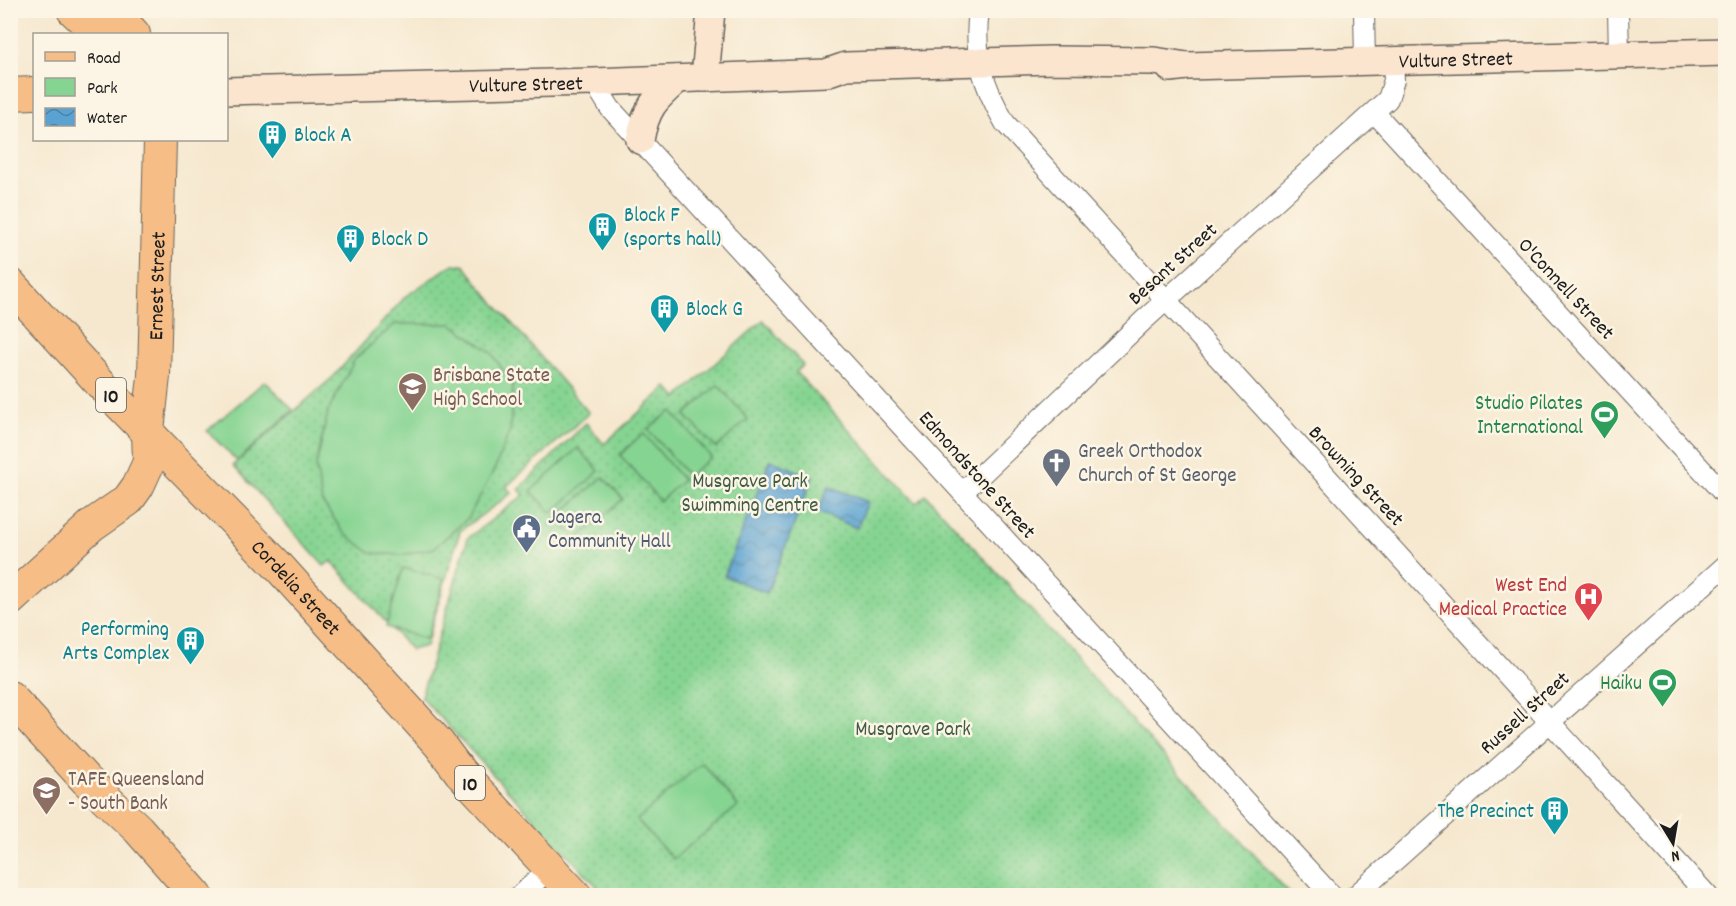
<svg xmlns="http://www.w3.org/2000/svg" width="1736" height="906" font-family="Dekko,sans-serif">
<style>
.green{fill:url(#green-dots);stroke:#517857;stroke-width:1.5}
.pitch{fill:#86d492;stroke:#517857;stroke-width:1.5}
.water{fill:url(#water-waves);stroke:#3b5f76;stroke-width:1.5}
.lines{fill:none;stroke-linecap:round;stroke-linejoin:round}
.street-casing{stroke:#68635b;stroke-width:22}
.secondary-casing{stroke:#68635b;stroke-width:30}
.primary-casing{stroke:#68635b;stroke-width:34}
.street{stroke:#fff;stroke-width:20}
.secondary{stroke:#fbe5cf;stroke-width:27}
.primary{stroke:#f6be86;stroke-width:32}
.labels{text-anchor:middle;stroke-width:5;stroke-linejoin:round;paint-order:stroke}
.shield{fill:#fcf5e5;stroke:#5f5d58;stroke-width:1.5}
.shield-label{font-size:20px;font-weight:bold;fill:#1c1c1c}
.street-label{font-size:21px;fill:#1c1c1c;stroke:#fcf5e5}
.culture-label{font-size:21px;fill:#0d838f;stroke:#fcf5e5;text-anchor:start}
.education-label{font-size:21px;fill:#785e54;stroke:#fcf5e5;text-anchor:start}
.leisure-label{font-size:21px;fill:#27864d;stroke:#fcf5e5;text-anchor:end}
.worship-label{font-size:21px;fill:#5b616d;stroke:#fcf5e5;text-anchor:start}
.park-label{font-size:21px;fill:#415c45;stroke:#fcf5e5}
.service-label{font-size:21px;fill:#4e5e75;stroke:#fcf5e5;text-anchor:start}
.health-label{font-size:21px;fill:#be3a42;stroke:#fcf5e5;text-anchor:end}
</style>
<defs>
<pattern id="green-dots" width="8" height="8" patternUnits="userSpaceOnUse" patternTransform="scale(1.5)"><rect width="8" height="8" fill="#86d492"/><path d="M2 2h.1M6 6h.1" fill="none" stroke="#73b57d" stroke-width="1.8" stroke-linecap="round"/></pattern>
<pattern id="water-waves" width="16" height="10" patternUnits="userSpaceOnUse" patternTransform="scale(1.5)"><rect width="16" height="10" fill="#5aa2d1"/><path d="M0 5q4-4 8 0t8 0" fill="none" stroke="#4a83a9"/></pattern>
</defs>
<rect width="100%" height="100%" fill="#fcf5e5"/>
<filter id="ink" filterUnits="userSpaceOnUse"><feTurbulence type="fractalNoise" baseFrequency=".0167" numOctaves="2"/><feDisplacementMap in="SourceGraphic" scale="12" xChannelSelector="R" yChannelSelector="G"/><feConvolveMatrix kernelMatrix="1 2 1 2 8 2 1 2 1" color-interpolation-filters="sRGB"/></filter>
<filter id="wash" filterUnits="userSpaceOnUse"><feTurbulence type="fractalNoise" baseFrequency=".008" numOctaves="4" result="noise"/><feDisplacementMap in="SourceGraphic" scale="24" xChannelSelector="R" yChannelSelector="G"/><feGaussianBlur stdDeviation="1.35" result="paint"/><feColorMatrix in="noise" values="0 0 0 0 0 0 0 0 0 0 0 0 0 0 0 0 0 1.4 0 .05"/><feComposite in="paint" operator="in"/></filter>
<g filter="url(#wash)">
<rect width="100%" height="100%" fill="#f6e8cf"/>
<!-- green -->
<path class="green" d="M 453,264 L 464,265 L 480,286 L 589,413 L 506,487 L 512,493 L 460,531 L 426,646 L 411,650 L 331,561 L 324,566 L 233,465 L 333,377 L 406,296 Z
M 763,320 L 803,365 L 796,372 L 916,503 L 926,495 L 1291,895 L 605,895 L 421,697 L 468,538 L 524,495 L 519,489 L 586,423 L 604,444 L 667,387 L 677,398 Z"/>
<!-- pitch -->
<path class="pitch" d="M 395,324 L 452,324 L 491,352 L 513,385 L 510,430 L 495,468 L 468,518 L 434,548 L 402,555 L 371,553 L 344,533 L 322,502 L 316,466 L 328,412 L 355,359 Z
M 265,381 L 293,410 L 237,461 L 207,431 Z
M 718,385 L 748,419 L 716,448 L 685,415 Z
M 671,411 L 711,457 L 688,476 L 648,429 Z
M 643,433 L 683,480 L 660,501 L 620,455 Z
M 578,448 L 599,471 L 552,513 L 531,491 Z
M 603,477 L 623,499 L 577,539 L 556,518 Z
M 403,568 L 444,579 L 427,639 L 386,627 Z
M 702,763 L 738,806 L 673,859 L 637,820 Z"/>
<!-- water -->
<path class="water" d="M 770,460 L 813,477 L 767,593 L 724,576 Z
M 829,486 L 868,502 L 857,528 L 817,512 Z"/>
</g>
<g filter="url(#ink)">
<g class="lines">
<defs>
<path id="street" d="M 979,10 C 973,54 983,85 1005,123 L 1708,896
M 1364,10 L 1365,62
M 1618,10 L 1619,55
M 594,82 L 610,108 L 1332,896
M 1374,112 L 1726,496
M 963,492 L 1143,321 L 1388,99 L 1394,80 L 1393,61
M 519,896 L 550,869
M 1355,896 L 1726,565"/>
<g id="secondary">
<path id="s1" d="M 1170,68 L 1187,66 L 1726,52"/>
<path d="M 705,78 L 711,10"/>
<path id="s2" d="M 226,91 L 594,82 L 826,73 L 846,66 L 1051,60 L 1154,61 L 1187,66"/>
<path d="M 640,140 C 646,108 654,100 678,79"/>
</g>
<g id="primary">
<path d="M 73,10 L 98,34"/>
<path d="M 111,10 L 134,34"/>
<path d="M 10,94 L 34,93"/>
<path id="s3" d="M 10,284 L 113,397 L 278,566 L 439,744 L 460,772 L 576,896"/>
<path id="s4" d="M 10,600 L 92,525 L 128,500 L 138,486 L 149,462 L 148,431 L 154,376 L 160,140"/>
<path d="M 10,697 L 86,780 L 138,829 L 197,896"/>
</g>
</defs>
<!-- street casing -->
<use href="#street" class="street-casing"/>
<!-- secondary casing -->
<use href="#secondary" class="secondary-casing"/>
<!-- primary casing -->
<use href="#primary" class="primary-casing"/>
<!-- street -->
<use href="#street" class="street"/>
<!-- secondary -->
<use href="#secondary" class="secondary"/>
<!-- primary -->
<use href="#primary" class="primary"/>
</g>
</g>
<!-- icons -->
<defs>
<symbol id="building-pin" viewBox="-11 -11 22 30"><path d="M0 17L-7.5 6A9.5 9.5 0 1 1 7.5 6Z" fill="#0f9aa8" stroke="#fcf5e5"/><path d="M-4-6H4V6H1V3H-1V6H-4ZM-2.5-4.3h1.7v1.8h-1.7ZM.8-4.3h1.7v1.8H.8ZM-2.5-1h1.7V.8h-1.7ZM.8-1h1.7V.8H.8Z" fill="#fff"/></symbol>
<symbol id="school-pin" viewBox="-11 -11 22 30"><path d="M0 17L-7.5 6A9.5 9.5 0 1 1 7.5 6Z" fill="#8d6e63" stroke="#fcf5e5"/><path d="M0-5L7-2L0 1L-7-2ZM-4 1L0 2.5L4 1V4Q0 6-4 4Z" fill="#fff"/></symbol>
<symbol id="stadium-pin" viewBox="-11 -11 22 30"><path d="M0 17L-7.5 6A9.5 9.5 0 1 1 7.5 6Z" fill="#2e9e5b" stroke="#fcf5e5"/><path d="M0-5a6.5 5 0 1 0 0 10a6.5 5 0 1 0 0-10ZM-3.5-1.8h7v3.6h-7Z" fill="#fff"/></symbol>
<symbol id="church-pin" viewBox="-11 -11 22 30"><path d="M0 17L-7.5 6A9.5 9.5 0 1 1 7.5 6Z" fill="#6b7280" stroke="#fcf5e5"/><path d="M-1.2-6h2.4v3.5h3.3v2.4h-3.3V6h-2.4V-.1h-3.3v-2.4h3.3Z" fill="#fff"/></symbol>
<symbol id="civic-pin" viewBox="-11 -11 22 30"><path d="M0 17L-7.5 6A9.5 9.5 0 1 1 7.5 6Z" fill="#5c6f8a" stroke="#fcf5e5"/><path d="M-.6-6.5H3V-4.5H.6V-3L4-1V1h2V6H-6V1h2V-1L-.6-3ZM-1.2 2.5V6h2.4V2.5Z" fill="#fff"/></symbol>
<symbol id="hospital-pin" viewBox="-11 -11 22 30"><path d="M0 17L-7.5 6A9.5 9.5 0 1 1 7.5 6Z" fill="#e0444e" stroke="#fcf5e5"/><path d="M-5-5h3v3.5h4V-5h3V5h-3V1.5h-4V5h-3Z" fill="#fff"/></symbol>
<symbol id="university-pin" viewBox="-11 -11 22 30"><path d="M0 17L-7.5 6A9.5 9.5 0 1 1 7.5 6Z" fill="#8d6e63" stroke="#fcf5e5"/><path d="M0-5L7-2L0 1L-7-2ZM-4 1L0 2.5L4 1V4Q0 6-4 4Z" fill="#fff"/></symbol>
</defs>
<g fill-rule="evenodd">
<use href="#building-pin" x="256" y="118" width="33" height="45"/>
<use href="#building-pin" x="586" y="210" width="33" height="45"/>
<use href="#building-pin" x="334" y="222" width="33" height="45"/>
<use href="#building-pin" x="648" y="292" width="33" height="45"/>
<use href="#school-pin" x="396" y="370" width="33" height="45"/>
<use href="#stadium-pin" x="1588" y="398" width="33" height="45"/>
<use href="#church-pin" x="1040" y="446" width="33" height="45"/>
<use href="#civic-pin" x="510" y="512" width="33" height="45"/>
<use href="#hospital-pin" x="1572" y="580" width="33" height="45"/>
<use href="#building-pin" x="174" y="624" width="33" height="45"/>
<use href="#stadium-pin" x="1646" y="666" width="33" height="45"/>
<use href="#university-pin" x="30" y="774" width="33" height="45"/>
<use href="#building-pin" x="1538" y="794" width="33" height="45"/>
</g>
<g class="labels">
<!-- shield labels -->
<g class="shield">
<rect x="96" y="378" width="30" height="34" rx="4.5"/>
<rect x="455" y="766" width="30" height="34" rx="4.5"/>
</g>
<g class="shield-label">
<text x="111" y="402">10</text>
<text x="470" y="790">10</text>
</g>
<!-- street labels -->
<g class="street-label">
<text dy="7" stroke="none"><textPath href="#s1" startOffset="286">Vulture Street</textPath></text>
<text dy="7" stroke="none"><textPath href="#s2" startOffset="300">Vulture Street</textPath></text>
<text transform="translate(1172 263) rotate(-42)" y="7">Besant Street</text>
<text dy="7" stroke="none"><textPath href="#s4" startOffset="375">Ernest Street</textPath></text>
<text transform="translate(1567 288) rotate(47)" y="7">O'Connell Street</text>
<text transform="translate(978 474) rotate(48)" y="7">Edmondstone Street</text>
<text transform="translate(1357 475) rotate(47)" y="7">Browning Street</text>
<text dy="7" stroke="none"><textPath href="#s3" startOffset="417">Cordelia Street</textPath></text>
<text transform="translate(1524 712) rotate(-42)" y="7">Russell Street</text>
</g>
<!-- culture labels -->
<g class="culture-label">
<text x="294" y="141">Block A</text>
<text x="624" y="221">Block F<tspan x="624" dy="24">(sports hall)</tspan></text>
<text x="371" y="245">Block D</text>
<text x="686" y="315">Block G</text>
<text x="169" y="635" text-anchor="end">Performing<tspan x="169" dy="24">Arts Complex</tspan></text>
<text x="1534" y="817" text-anchor="end">The Precinct</text>
</g>
<!-- education labels -->
<g class="education-label">
<text x="433" y="381">Brisbane State<tspan x="433" dy="24">High School</tspan></text>
<text x="68" y="785">TAFE Queensland<tspan x="68" dy="24">- South Bank</tspan></text>
</g>
<!-- leisure labels -->
<g class="leisure-label">
<text x="1583" y="409">Studio Pilates<tspan x="1583" dy="24">International</tspan></text>
<text x="1642" y="689">Haiku</text>
</g>
<!-- worship labels -->
<g class="worship-label">
<text x="1078" y="457">Greek Orthodox<tspan x="1078" dy="24">Church of St George</tspan></text>
</g>
<!-- park labels -->
<g class="park-label">
<text x="750" y="487">Musgrave Park<tspan x="750" dy="24">Swimming Centre</tspan></text>
<text x="913" y="735">Musgrave Park</text>
</g>
<!-- service labels -->
<g class="service-label">
<text x="548" y="523">Jagera<tspan x="548" dy="24">Community Hall</tspan></text>
</g>
<!-- health labels -->
<g class="health-label">
<text x="1567" y="591">West End<tspan x="1567" dy="24">Medical Practice</tspan></text>
</g>
</g>
<!-- margin -->
<rect width="1736" height="906" fill="none" stroke="#fcf5e5" stroke-width="36"/>
<!-- legend -->
<rect x="33" y="33" width="195" height="108" fill="#fcf5e5" stroke="#a29e95" stroke-width="1.5"/>
<rect x="45" y="52" width="30" height="9" fill="#f6be86" stroke="#a29e95" stroke-width="1.5"/>
<text x="87" y="63" font-size="18" fill="#1c1c1c">Road</text>
<rect x="45" y="78" width="30" height="18" fill="#86d492" stroke="#a29e95" stroke-width="1.5"/>
<text x="87" y="93" font-size="18" fill="#1c1c1c">Park</text>
<rect x="45" y="108" width="30" height="18" fill="url(#water-waves)" stroke="#a29e95" stroke-width="1.5"/>
<text x="87" y="123" font-size="18" fill="#1c1c1c">Water</text>
<!-- north arrow -->
<g transform="translate(1673 843) rotate(169)" stroke="#fcf5e5" stroke-width="4.5" paint-order="stroke">
<path d="M0-4.5L10 22L0 15L-10 22Z" fill="#1c1c1c"/>
<text y="-9" font-size="16" font-weight="bold" text-anchor="middle" fill="#1c1c1c">N</text>
</g>
</svg>
